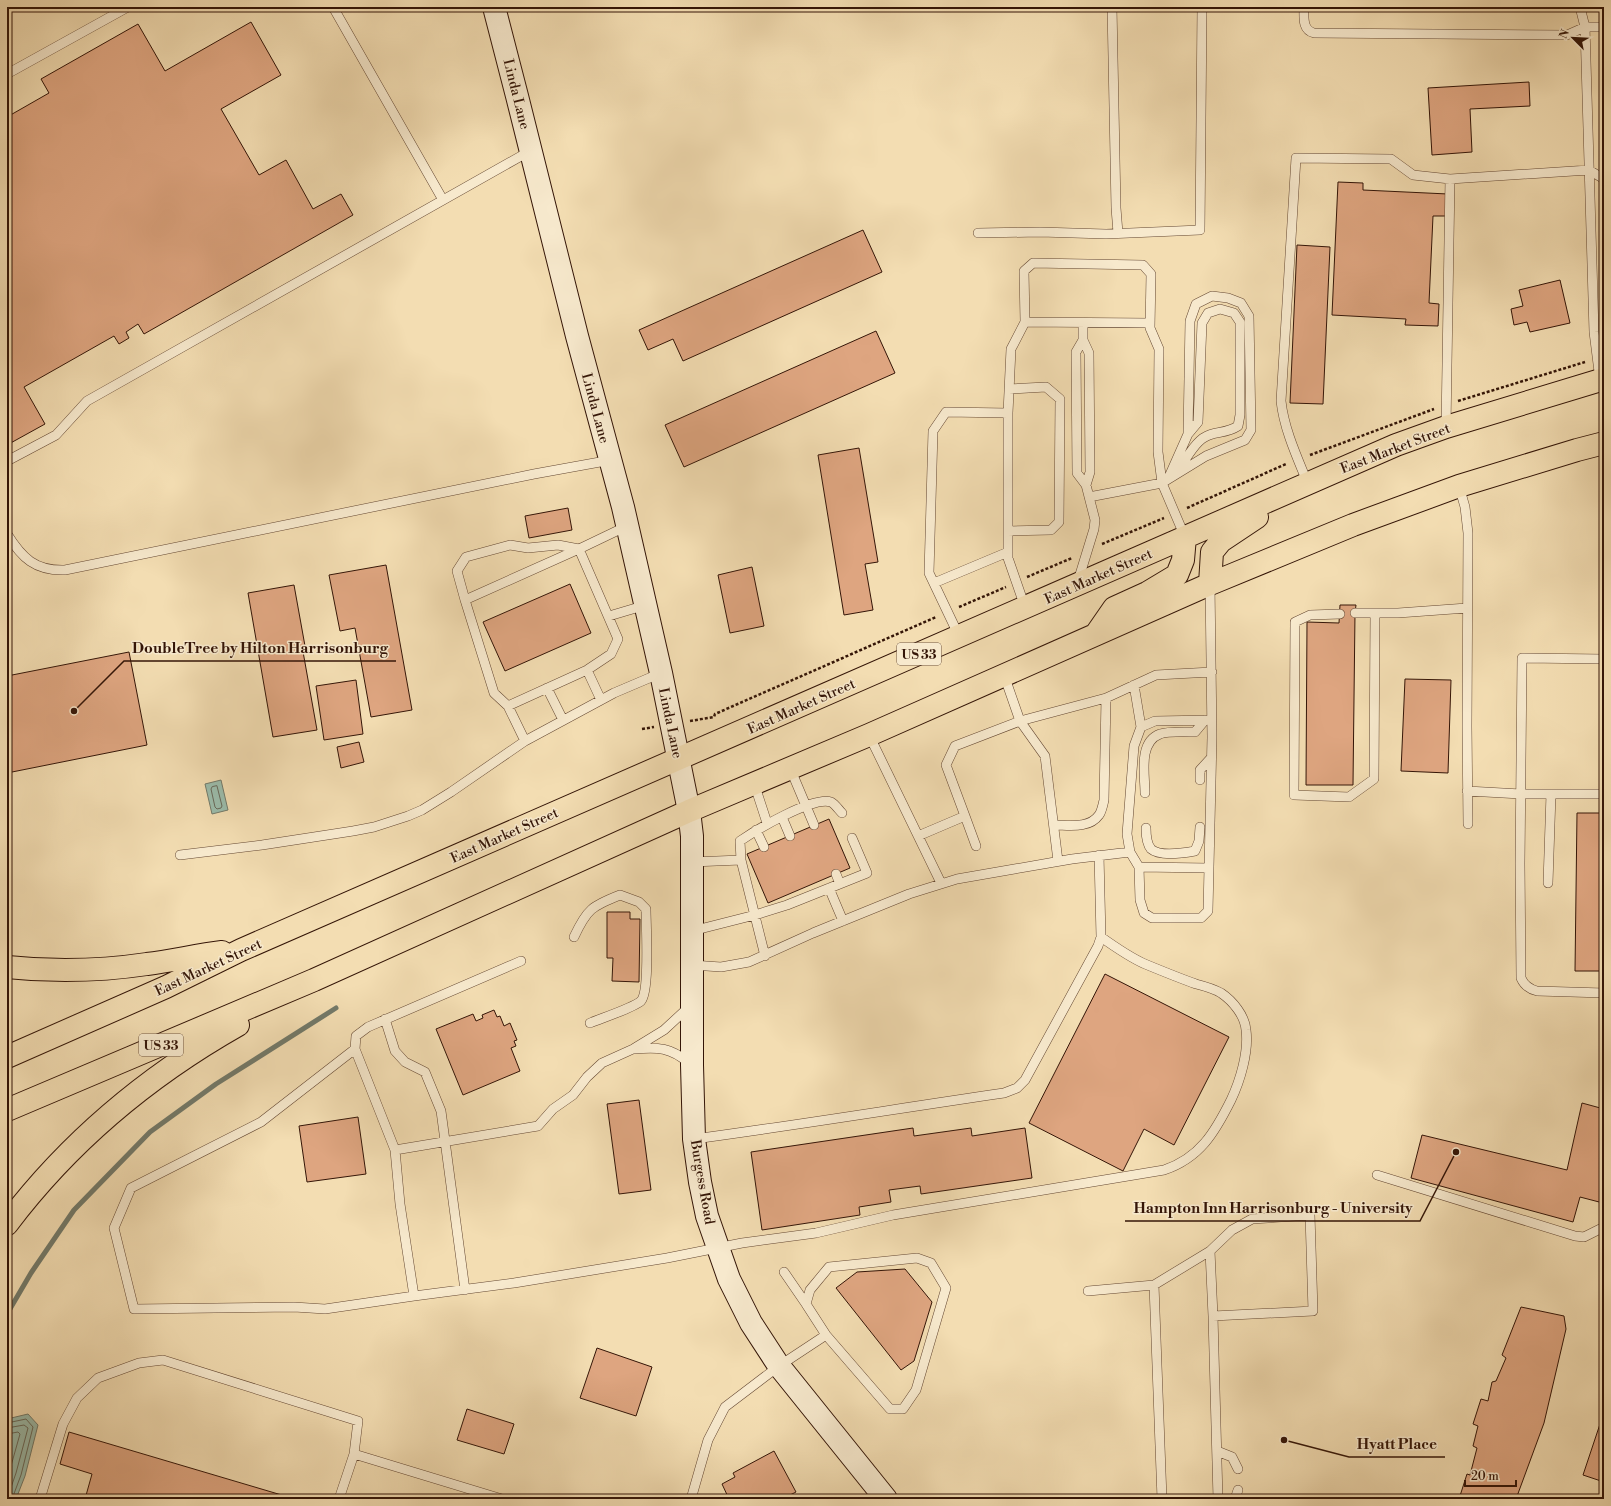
<svg xmlns="http://www.w3.org/2000/svg" width="1611" height="1506" font-family="'Libre Bodoni',serif">
<style>
.water{fill:#9bbcab;stroke:#727969}
.lines{fill:none;stroke-linecap:round;stroke-linejoin:round}
.shore{stroke:#686859;stroke-width:1}
.stream{stroke:#727969;stroke-width:5}
.building{fill:#dea580;stroke:#341507}
.lane-casing{stroke:#644732;stroke-width:10}
.secondary-casing{stroke:#341507;stroke-width:24}
.highway-casing{stroke:#341507;stroke-width:24}
.path{stroke:#341507;stroke-width:2.5;stroke-dasharray:3 2;stroke-linecap:butt}
.lane{stroke:#f7e9cd;stroke-width:9}
.secondary{stroke:#f7e9cd;stroke-width:22}
.highway{stroke:#f3ddb2;stroke-width:22}
.labels{text-anchor:middle;stroke-width:3;stroke-linejoin:round;paint-order:stroke}
.shield{fill:#f7e9cd;stroke:#6e5542;stroke-width:1}
.shield-label{font-size:13px;font-weight:bold;fill:#341507}
.street-label{font-size:14px;fill:#341507;stroke:#f7e9cd}
.leader{fill:none;stroke:#341507;stroke-width:1.5}
.callout-dot{fill:#341507;stroke:#f7e9cd;stroke-width:1.5}
.callout-label{font-size:15px;text-anchor:middle;font-weight:bold;fill:#341507;stroke:#f7e9cd;stroke-width:3;stroke-linejoin:round;paint-order:stroke}
</style>
<rect width="100%" height="100%" fill="#f3ddb2"/>
<filter id="stains"><feTurbulence type="fractalNoise" baseFrequency=".005" numOctaves="4"/><feColorMatrix values="0 0 0 0 .2 0 0 0 0 .09 0 0 0 0 .02 0 0 0 .5 -.17"/></filter>
<radialGradient id="worn" r=".72"><stop offset=".6" stop-color="#630" stop-opacity="0"/><stop offset="1" stop-color="#630" stop-opacity=".3"/></radialGradient>
<!-- water -->
<path class="water" d="M 221,780 L 228,810 L 212,814 L 205,784 Z
M 28,1414 L 38,1425 L 25,1476 L 16,1499 L 7,1499 L 7,1419 Z"/>
<g class="lines">
<!-- shore -->
<path class="shore" d="M 217,786 L 222,806 L 221,808 L 217,809 L 215,807 L 211,789 L 212,787 Z
M 7,1423 L 26,1419 L 33,1427 L 21,1475 L 12,1499
M 7,1428 L 24,1425 L 28,1428 L 16,1473 L 7,1499
M 7,1434 L 18,1432 L 20,1434 L 7,1480"/>
<!-- stream -->
<path class="stream" d="M 7,1314 L 31,1273 L 74,1210 L 150,1132 L 216,1084 L 336,1008"/>
</g>
<!-- building -->
<path class="building" d="M 251,22 L 281,75 L 221,109 L 259,175 L 286,160 L 313,209 L 341,194 L 353,215 L 144,334 L 138,324 L 126,332 L 129,338 L 119,344 L 114,336 L 24,387 L 45,424 L 7,445 L 7,117 L 49,93 L 41,79 L 138,24 L 165,71 Z
M 1529,82 L 1530,106 L 1470,109 L 1472,152 L 1432,155 L 1428,88 Z
M 1338,182 L 1363,183 L 1363,190 L 1448,194 L 1447,216 L 1433,216 L 1429,303 L 1439,304 L 1438,326 L 1405,325 L 1406,319 L 1332,315 Z
M 863,230 L 882,272 L 683,361 L 673,339 L 648,350 L 639,330 Z
M 1297,245 L 1330,247 L 1323,404 L 1290,403 Z
M 1560,280 L 1570,323 L 1530,332 L 1527,322 L 1514,325 L 1511,309 L 1523,306 L 1519,290 Z
M 876,331 L 895,373 L 684,467 L 665,425 Z
M 859,448 L 878,562 L 865,564 L 873,610 L 844,615 L 818,455 Z
M 568,508 L 572,530 L 529,538 L 525,516 Z
M 386,565 L 412,710 L 371,717 L 355,628 L 340,631 L 329,575 Z
M 752,567 L 764,626 L 730,633 L 718,575 Z
M 570,584 L 591,633 L 505,671 L 483,622 Z
M 294,585 L 305,646 L 302,646 L 317,730 L 273,737 L 248,593 Z
M 1340,605 L 1356,605 L 1355,613 L 1353,785 L 1306,785 L 1307,622 L 1339,623 Z
M 129,652 L 147,745 L 7,773 L 7,676 Z
M 1405,679 L 1451,680 L 1448,773 L 1401,771 Z
M 356,680 L 363,734 L 324,740 L 316,686 Z
M 359,742 L 364,762 L 341,768 L 337,747 Z
M 1577,813 L 1604,813 L 1604,971 L 1575,971 Z
M 829,819 L 850,868 L 768,903 L 747,854 Z
M 607,912 L 630,912 L 630,919 L 640,919 L 639,982 L 612,981 L 613,958 L 607,958 Z
M 1105,974 L 1229,1037 L 1174,1145 L 1144,1129 L 1123,1171 L 1029,1123 Z
M 494,1010 L 497,1017 L 500,1016 L 504,1026 L 510,1023 L 517,1040 L 514,1041 L 516,1046 L 511,1048 L 520,1071 L 463,1095 L 436,1029 L 473,1014 L 476,1021 L 483,1018 L 482,1015 Z
M 639,1100 L 651,1190 L 619,1194 L 607,1104 Z
M 1582,1103 L 1604,1109 L 1604,1199 L 1603,1203 L 1580,1197 L 1573,1222 L 1411,1178 L 1422,1135 L 1567,1170 Z
M 358,1117 L 366,1174 L 307,1182 L 299,1126 Z
M 913,1128 L 914,1136 L 971,1128 L 972,1136 L 1025,1128 L 1032,1178 L 921,1194 L 920,1186 L 889,1190 L 891,1202 L 859,1207 L 860,1215 L 762,1230 L 751,1152 Z
M 905,1269 L 932,1302 L 914,1361 L 901,1370 L 836,1288 L 857,1272 Z
M 1521,1307 L 1564,1316 L 1566,1329 L 1544,1423 L 1516,1499 L 1459,1499 L 1467,1474 L 1470,1475 L 1477,1448 L 1473,1446 L 1478,1426 L 1473,1424 L 1481,1399 L 1488,1401 L 1492,1382 L 1496,1381 L 1506,1358 L 1502,1355 Z
M 597,1348 L 652,1367 L 636,1416 L 580,1398 Z
M 467,1409 L 514,1424 L 504,1454 L 457,1440 Z
M 1604,1412 L 1604,1482 L 1583,1475 Z
M 69,1432 L 285,1496 L 284,1499 L 85,1499 L 92,1474 L 60,1464 Z
M 774,1451 L 796,1492 L 782,1499 L 729,1499 L 722,1484 L 735,1477 L 733,1473 Z"/>
<g class="lines">
<defs>
<path id="lane" d="M 333,7 L 443,200
M 1112,7 L 1116,208 L 1118,233
M 1304,7 C 1304,17 1302,30 1314,33 L 1567,35 L 1585,27 L 1604,27
M 1580,7 L 1585,27 L 1594,332 L 1600,380
M 7,74 L 128,7
M 978,233 L 1040,232 L 1106,234 L 1200,230 L 1202,7
M 1025,322 L 1024,271 L 1033,263 L 1143,265 L 1151,274 L 1150,328 L 1159,349 L 1158,452 L 1162,483 L 1185,537
M 1083,340 L 1089,353 L 1090,472 L 1086,485
M 1446,427 L 1450,179
M 7,461 L 56,435 L 87,401 L 530,151
M 1178,472 C 1183,463 1195,442 1205,437 C 1214,431 1226,434 1238,426 L 1240,415 L 1240,322 L 1234,313 L 1220,309 L 1208,313 L 1202,323 L 1198,422 L 1188,434
M 1308,484 C 1297,457 1284,429 1281,401 L 1296,158 L 1391,159 L 1413,175 L 1450,179 L 1589,170 L 1604,179
M 1459,486 L 1465,507 L 1468,533 L 1467,726 L 1468,824
M 1089,497 L 1162,483 L 1206,456 L 1245,440 L 1251,430 L 1249,316 L 1241,303 L 1228,298 L 1212,296 L 1196,304 L 1190,321 L 1188,434 L 1168,479
M 1008,531 L 1051,530 L 1059,522 L 1060,399 L 1046,387 L 1009,389
M 7,534 C 22,558 35,571 65,570 L 534,474 L 611,460
M 1078,581 L 1094,529 L 1095,520 L 1086,485 L 1077,473 L 1076,352 L 1083,340 L 1083,323
M 934,583 L 1008,552
M 1210,584 L 1212,737 L 1208,911 L 1201,918 L 1152,918 L 1144,913 L 1140,900 L 1139,867 L 1130,852 L 1127,834 L 1134,746 L 1141,727 L 1155,721 L 1211,720
M 465,600 L 457,571 L 466,557 L 510,545 L 528,548 L 558,545 L 579,549
M 1025,607 L 1008,558 L 1008,413 L 1011,349 L 1025,322 L 1150,323
M 1355,613 L 1398,613 L 1467,608
M 1340,614 L 1310,615 L 1295,622 L 1294,795 L 1349,797 L 1374,779 L 1375,613
M 609,616 L 646,605
M 959,636 L 929,573 L 933,431 L 946,412 L 1008,413
M 1604,659 L 1522,658 L 1520,864 L 1521,978 C 1524,985 1529,989 1537,991 L 1604,993
M 587,670 L 601,700
M 1134,685 L 1141,727
M 547,688 L 563,720
M 508,706 L 494,693 L 465,600 L 579,549
M 869,735 L 941,883
M 525,741 L 508,706 L 587,670 L 611,654 L 618,639 L 579,549 L 627,526
M 790,768 L 814,825
M 1200,780 L 1200,770 L 1211,758
M 754,783 L 767,823
M 1467,791 L 1521,794 L 1604,794
M 1145,793 C 1145,775 1138,742 1160,734 C 1167,731 1187,732 1195,732 L 1205,720
M 965,816 L 946,765 L 955,746 L 1020,721 L 1004,675
M 782,817 L 790,836
M 1054,825 C 1069,825 1089,829 1099,815 C 1102,811 1103,804 1104,800 L 1106,698
M 1146,828 C 1146,834 1146,843 1151,849 C 1160,857 1184,853 1195,851 L 1199,841 L 1200,827
M 756,830 L 764,847
M 918,836 L 965,816 L 976,846
M 180,855 L 262,845 L 353,831 L 374,827 L 408,816 L 422,810 L 451,792 L 525,741 L 614,693 L 661,673
M 741,860 L 765,956
M 1058,861 L 1045,756 L 1020,721 L 1106,698 L 1156,675 L 1212,672
M 692,862 L 741,860 L 740,841 C 756,830 813,796 831,802 C 835,804 839,810 842,813
M 1139,867 L 1209,868
M 836,874 L 840,884
M 1548,883 L 1551,794
M 829,888 L 843,921
M 692,931 L 755,915 L 787,905 L 867,873 L 852,838
M 574,937 C 587,909 592,906 620,895 L 639,902 L 646,909 C 646,925 650,991 641,1001 C 633,1008 602,1018 590,1023
M 692,965 L 721,967 L 749,962 L 813,933 L 909,894 L 957,879 L 1072,859 L 1130,852
M 385,1019 L 395,1051 L 405,1062 L 425,1072 L 441,1111 L 465,1290
M 355,1049 L 395,1150 L 400,1204 L 414,1296 L 514,1283 L 667,1258 L 742,1243 L 816,1233 L 893,1215 L 1164,1170 C 1200,1158 1215,1132 1231,1100 C 1240,1081 1249,1052 1246,1030 C 1245,1016 1233,1001 1221,993 C 1214,989 1204,986 1196,984 C 1179,978 1162,971 1145,964 C 1129,957 1115,947 1101,937
M 634,1049 C 658,1047 670,1047 689,1063
M 694,1139 C 798,1125 901,1108 1004,1093 L 1017,1088 L 1025,1080 L 1098,946 L 1101,937 L 1099,855
M 395,1150 L 538,1126 L 553,1109 L 573,1095 L 587,1077 L 602,1063 L 633,1049 L 664,1030 L 690,1006
M 1377,1175 L 1575,1236 L 1584,1237 L 1604,1227
M 1210,1251 L 1213,1316
M 784,1272 L 806,1304
M 1154,1285 L 1162,1499
M 1088,1291 L 1154,1285 L 1210,1251 L 1232,1230 L 1252,1219 L 1310,1215 L 1313,1311 L 1213,1316 L 1218,1499
M 414,1296 L 325,1309 L 294,1307 L 134,1309 L 114,1228 L 131,1188 L 261,1122 L 355,1049 L 356,1036 L 368,1027 L 521,961
M 1217,1451 L 1232,1457 L 1238,1469
M 40,1499 L 63,1424 L 77,1398 L 98,1378 L 139,1363 L 163,1360 L 358,1421 L 354,1454
M 339,1499 L 354,1454 L 502,1499
M 691,1499 L 708,1440 L 725,1407 L 779,1366 L 826,1335 L 890,1409 L 903,1409 L 916,1390 L 946,1288 L 931,1263 L 917,1258 L 829,1267 L 810,1290 L 806,1304 L 826,1335
M 1235,1499 L 1238,1490"/>
<path id="secondary" d="M 494,7 L 517,96 L 577,336 L 623,507 L 661,673 L 689,811 L 692,836 L 692,1065 L 694,1139 L 700,1182 L 707,1216 L 729,1279 L 751,1323 L 779,1366 L 886,1499"/>
<path id="highway" d="M 1210,584 L 1212,552 L 1221,541 L 1257,517
M 1096,634 L 1114,608 L 1147,593 L 1177,575 L 1183,560 L 1185,537
M 7,967 C 54,972 100,971 147,964 C 172,961 197,955 222,952
M 7,1057 L 166,987 L 241,950 L 1396,445 L 1446,427 L 1604,379
M 7,1110 L 314,980 L 689,811 L 869,735 L 1210,584 L 1353,525 L 1459,486 L 1577,450 L 1604,443
M 7,1224 C 69,1142 148,1076 238,1025"/>
</defs>
<!-- lane casing -->
<use href="#lane" class="lane-casing"/>
<!-- secondary casing -->
<use href="#secondary" class="secondary-casing"/>
<!-- highway casing -->
<use href="#highway" class="highway-casing"/>
<!-- path -->
<path class="path" d="M 1458,401 L 1585,362
M 1310,455 L 1434,409
M 1187,508 L 1286,464
M 1102,544 L 1164,518
M 1027,577 L 1072,558
M 959,607 L 1006,587
M 690,721 L 714,717 L 715,714 L 936,617
M 642,729 L 654,727"/>
<!-- lane -->
<use href="#lane" class="lane"/>
<!-- secondary -->
<use href="#secondary" class="secondary"/>
<!-- highway -->
<use href="#highway" class="highway"/>
</g>
<g class="labels">
<!-- shield labels -->
<g class="shield">
<rect x="897" y="643" width="44" height="22" rx="3"/>
<rect x="139" y="1034" width="44" height="22" rx="3"/>
</g>
<g class="shield-label">
<text x="919" y="659">US 33</text>
<text x="161" y="1050">US 33</text>
</g>
<!-- street labels -->
<g class="street-label">
<text transform="translate(517 94) rotate(76)" y="5">Linda Lane</text>
<text transform="translate(596 408) rotate(75)" y="5">Linda Lane</text>
<text transform="translate(1395 448) rotate(-21)" y="5">East Market Street</text>
<text transform="translate(1098 576) rotate(-24)" y="5">East Market Street</text>
<text transform="translate(801 706) rotate(-24)" y="5">East Market Street</text>
<text transform="translate(671 723) rotate(78)" y="5">Linda Lane</text>
<text transform="translate(504 835) rotate(-24)" y="5">East Market Street</text>
<text transform="translate(208 967) rotate(-25)" y="5">East Market Street</text>
<text transform="translate(703 1182) rotate(80)" y="5">Burgess Road</text>
</g>
</g>
<!-- callouts -->
<path class="leader" d="M74 711L124 661H396M1456 1152L1420 1221H1125M1284 1440L1349 1457H1445"/>
<g class="callout-dot">
<circle cx="74" cy="711" r="4"/>
<circle cx="1456" cy="1152" r="4"/>
<circle cx="1284" cy="1440" r="4"/>
</g>
<g class="callout-label">
<text x="260" y="653">DoubleTree by Hilton Harrisonburg</text>
<text x="1273" y="1213">Hampton Inn Harrisonburg - University</text>
<text x="1397" y="1449">Hyatt Place</text>
</g>
<!-- margin -->
<rect width="1611" height="1506" fill="none" stroke="#f3ddb2" stroke-width="24"/>
<rect x="8" y="8" width="1595" height="1490" fill="none" stroke="#341507" stroke-width="2"/>
<rect x="12" y="12" width="1587" height="1482" fill="none" stroke="#341507"/>
<!-- north arrow -->
<g transform="translate(1573 38) rotate(294)" stroke="#f7e9cd" stroke-width="3" paint-order="stroke">
<path d="M0-3L7 15L0 10L-7 15Z" fill="#341507"/>
<text y="-6" font-size="11" font-weight="bold" text-anchor="middle" fill="#341507">N</text>
</g>
<!-- scale -->
<path d="M1465 1480v6h51v-6" fill="none" stroke="#341507" stroke-width="2"/>
<text x="1471" y="1480" font-size="12" fill="#341507" stroke="#f7e9cd" stroke-width="3" paint-order="stroke">20 m</text>
<rect width="100%" height="100%" filter="url(#stains)"/>
<rect width="100%" height="100%" fill="url(#worn)"/>
</svg>
